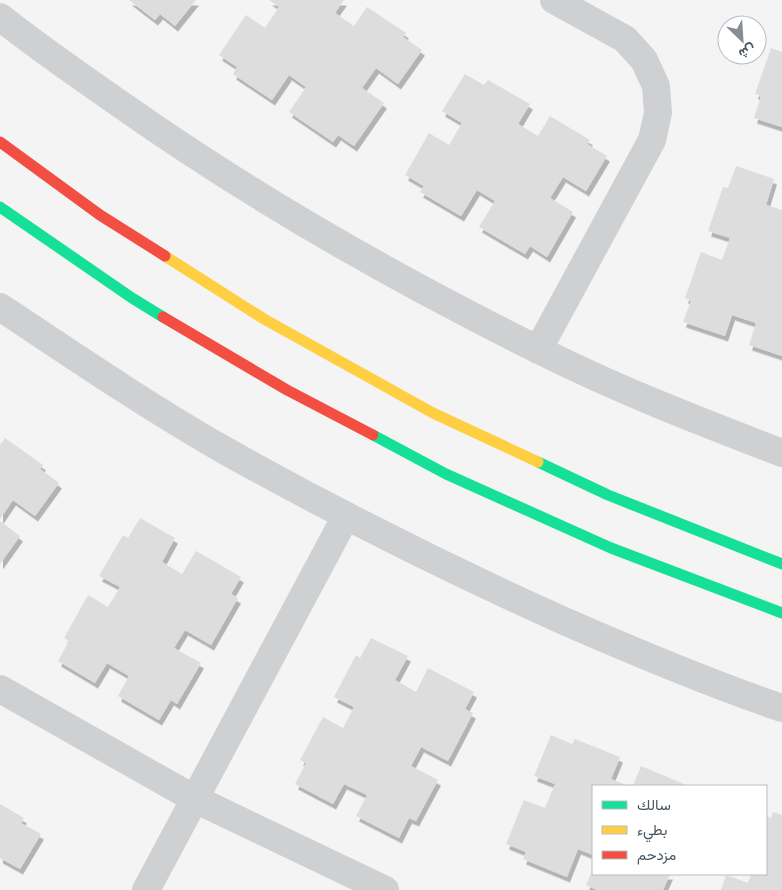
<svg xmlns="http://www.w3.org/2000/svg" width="782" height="890" font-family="'Work Sans',Vazirmatn,sans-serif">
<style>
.building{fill:#ddddde;filter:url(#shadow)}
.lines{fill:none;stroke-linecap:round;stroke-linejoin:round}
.street{stroke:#ced0d2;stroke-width:28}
.fast{stroke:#16e098;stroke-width:11}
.slow{stroke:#ffcf43;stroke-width:11}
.jam{stroke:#f24e42;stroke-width:11}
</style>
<defs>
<filter id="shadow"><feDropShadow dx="3" dy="5.5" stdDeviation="0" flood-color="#0004"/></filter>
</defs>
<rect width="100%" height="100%" fill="#f4f4f4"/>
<!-- building -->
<path class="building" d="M 129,0 L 196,0 L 175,26 L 160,14 L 155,20 Z
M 269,0 L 344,0 L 335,13 L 354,26 L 367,7 L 406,33 L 403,37 L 422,50 L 398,84 L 376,68 L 362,88 L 384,103 L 354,146 L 338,135 L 333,142 L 289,112 L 306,87 L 289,75 L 272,100 L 233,74 L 237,67 L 219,55 L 246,15 L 265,28 L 279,7 Z
M 771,48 L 782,52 L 782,127 L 754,118 L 761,96 L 755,94 Z
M 465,74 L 484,85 L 488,80 L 530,104 L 518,124 L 538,136 L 550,116 L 590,140 L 587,144 L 607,156 L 586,191 L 563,177 L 550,198 L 573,212 L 547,257 L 530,246 L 525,254 L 479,227 L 495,201 L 477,190 L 461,216 L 420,192 L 424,186 L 405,175 L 429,133 L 449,145 L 462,123 L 442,111 Z
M 736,166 L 774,179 L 766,205 L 782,210 L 782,356 L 749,345 L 756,323 L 732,315 L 725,336 L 683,322 L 691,301 L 685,298 L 701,252 L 722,260 L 730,238 L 708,231 L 723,187 L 728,188 Z
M 5,438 L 43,465 L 40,469 L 59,483 L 35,516 L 13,500 L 0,519 L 0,445 Z
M 140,518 L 175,538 L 162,562 L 182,574 L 196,551 L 241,577 L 231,594 L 238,598 L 211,645 L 185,630 L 174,648 L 201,663 L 177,704 L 171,700 L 159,720 L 118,696 L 129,676 L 107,663 L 95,683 L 58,661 L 69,641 L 64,638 L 88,595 L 108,607 L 120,587 L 99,576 L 123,535 L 128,538 Z
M 0,521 L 20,536 L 0,564 Z
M 371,638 L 408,656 L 395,680 L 416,692 L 428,668 L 474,692 L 465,709 L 473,713 L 448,761 L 421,747 L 411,766 L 438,780 L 416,821 L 409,818 L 399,838 L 356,816 L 367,795 L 344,784 L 333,804 L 295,784 L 306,763 L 300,760 L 323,717 L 343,728 L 354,707 L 334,697 L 356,655 L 360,658 Z
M 551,735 L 572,744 L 575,739 L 620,757 L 611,779 L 629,786 L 593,786 L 593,855 L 578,849 L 567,877 L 523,859 L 526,852 L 506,844 L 524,800 L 545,808 L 555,784 L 534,776 Z
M 641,766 L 684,784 L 683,786 L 633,786 Z
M 0,804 L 24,818 L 21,823 L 41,834 L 20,869 L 0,858 Z
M 773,812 L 782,815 L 782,890 L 721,890 L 726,875 L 748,883 L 751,874 L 766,874 L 766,816 L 771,818 Z
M 593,869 L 593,874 L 670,874 L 663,890 L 597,890 L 586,885 Z"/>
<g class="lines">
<!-- street -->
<path class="street" d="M 0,17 C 39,48 80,76 120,104 C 252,197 392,277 537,349 C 616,389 699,421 782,453
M 0,307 C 74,356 147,406 224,450 C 335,512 448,569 564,621 C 635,652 708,683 782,708
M 538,350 L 652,140 L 658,113 L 656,86 L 644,60 L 625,39 L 554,0
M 0,689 L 195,799 L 385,890
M 146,890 L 346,516"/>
<!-- fast -->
<path class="fast" d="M 0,207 L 132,298 L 163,317
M 373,435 L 446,474 L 611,548 L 782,613
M 538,462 L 608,495 L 782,564"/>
<!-- slow -->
<path class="slow" d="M 165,256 L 264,319 L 433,413 L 538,462"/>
<!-- jam -->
<path class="jam" d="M 0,142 L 100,215 L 165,256
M 163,317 L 287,390 L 373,435"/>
</g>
<!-- legend -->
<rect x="592" y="785" width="175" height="90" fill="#ffffff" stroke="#b7bbc0"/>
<rect x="602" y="801" width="25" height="8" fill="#16e098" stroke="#b7bbc0"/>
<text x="637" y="810" font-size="15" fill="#4a5661">سالك</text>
<rect x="602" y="826" width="25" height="8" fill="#ffcf43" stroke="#b7bbc0"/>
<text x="637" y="835" font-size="15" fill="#4a5661">بطيء</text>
<rect x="602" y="851" width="25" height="8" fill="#f24e42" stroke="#b7bbc0"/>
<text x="637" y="860" font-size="15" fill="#4a5661">مزدحم</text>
<!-- north arrow -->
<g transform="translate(742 40) rotate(155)"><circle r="24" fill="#ffffff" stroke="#b7bbc0"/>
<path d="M0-4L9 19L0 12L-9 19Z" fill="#868d94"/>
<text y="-8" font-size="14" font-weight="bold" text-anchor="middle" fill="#4a5661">ش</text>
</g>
</svg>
